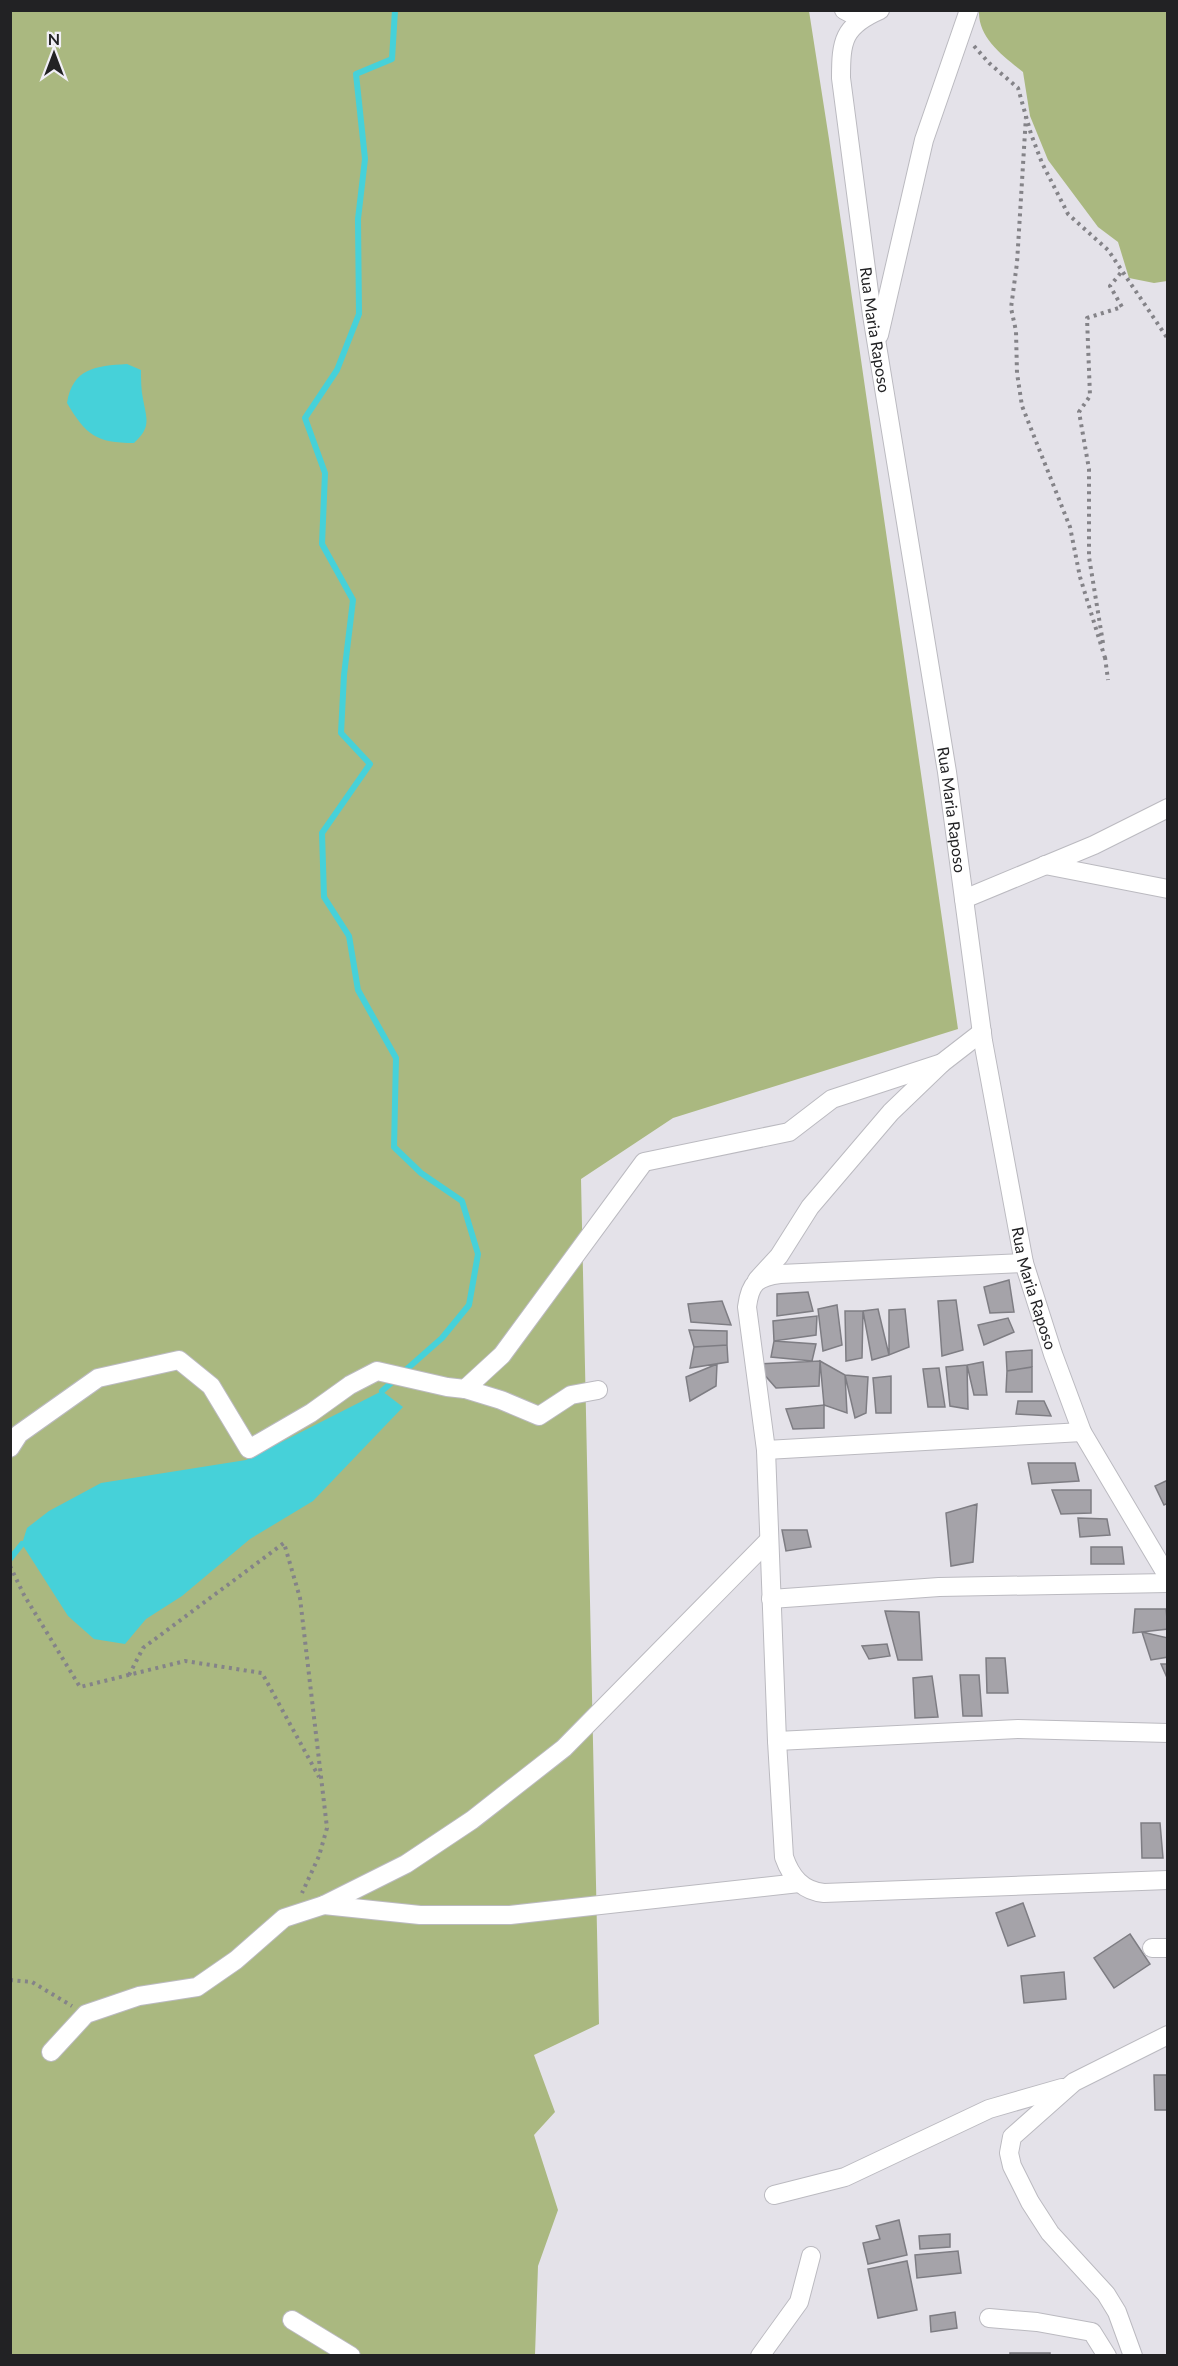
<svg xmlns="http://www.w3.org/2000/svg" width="1178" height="2366" font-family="Lato,sans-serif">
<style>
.green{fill:#aab880}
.water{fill:#46d1d9}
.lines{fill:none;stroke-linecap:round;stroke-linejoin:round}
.stream{stroke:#46d1d9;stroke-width:6}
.building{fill:#a5a3a9;stroke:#7e7d83;stroke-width:1.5}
.street-casing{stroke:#bbbac0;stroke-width:20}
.path{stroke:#848388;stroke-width:4;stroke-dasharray:3 4.5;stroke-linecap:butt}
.street{stroke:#fff;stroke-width:18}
.labels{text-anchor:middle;stroke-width:6;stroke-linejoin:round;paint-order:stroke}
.street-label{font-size:16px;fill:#222224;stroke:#f1eff6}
</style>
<rect width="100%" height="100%" fill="#e4e2e9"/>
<!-- green -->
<path class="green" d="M 11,11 L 809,11 L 829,139 L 958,1029 L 673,1118 L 581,1179 L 599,2024 L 534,2055 L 555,2112 L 534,2135 L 558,2210 L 538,2266 L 535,2355 L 11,2356 Z
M 979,11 L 1167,11 L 1167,281 L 1154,283 L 1129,278 L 1118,242 L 1098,227 L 1048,160 L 1030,116 L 1023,72 C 1003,56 978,38 979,11 Z"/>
<!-- water -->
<path class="water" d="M 127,364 L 141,370 C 141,379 141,390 143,399 C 147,420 151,427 134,443 C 96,443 86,435 67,403 C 73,368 95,366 127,364 Z
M 382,1391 L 403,1407 L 313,1501 L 250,1539 L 182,1596 L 146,1619 L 125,1644 L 94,1639 L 68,1616 L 22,1544 L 27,1528 L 49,1511 L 101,1483 L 246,1460 Z"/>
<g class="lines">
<!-- stream -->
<path class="stream" d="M 382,1391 L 442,1338 L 469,1305 L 478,1254 L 462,1201 L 421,1173 L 394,1147 L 396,1058 L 358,990 L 349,936 L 324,897 L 322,833 L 370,764 L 341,733 L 344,675 L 353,600 L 322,544 L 325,473 L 305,418 L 337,370 L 359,314 L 358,219 L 365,159 L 356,74 L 392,59 L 395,10
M 10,1559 L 22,1544"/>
</g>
<!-- building -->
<path class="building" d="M 1009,1280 L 1014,1312 L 990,1313 L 984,1287 Z
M 808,1292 L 813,1311 L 777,1316 L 777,1294 Z
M 956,1300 L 963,1350 L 942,1356 L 938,1301 Z
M 722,1301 L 731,1325 L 691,1322 L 688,1304 Z
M 837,1305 L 842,1345 L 823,1351 L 818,1309 Z
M 878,1309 L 889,1355 L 872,1360 L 863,1311 Z
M 905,1309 L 909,1347 L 889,1355 L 889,1310 Z
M 845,1311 L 863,1311 L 862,1358 L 846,1361 Z
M 817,1316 L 816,1335 L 774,1341 L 773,1321 Z
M 1008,1318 L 1014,1332 L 984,1345 L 978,1325 Z
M 689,1330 L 727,1331 L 727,1345 L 694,1347 Z
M 774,1341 L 816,1344 L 812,1361 L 771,1357 Z
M 727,1345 L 728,1362 L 690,1368 L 694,1347 Z
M 1032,1350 L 1032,1367 L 1007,1371 L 1006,1352 Z
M 820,1361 L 819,1386 L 776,1388 L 755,1364 Z
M 820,1361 L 845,1375 L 847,1413 L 824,1405 Z
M 983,1362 L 987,1395 L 974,1395 L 967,1365 Z
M 717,1364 L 716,1386 L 690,1401 L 686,1377 Z
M 967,1365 L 968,1409 L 950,1406 L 946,1367 Z
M 1032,1367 L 1032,1392 L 1006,1392 L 1007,1371 Z
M 939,1368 L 945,1407 L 928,1407 L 923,1369 Z
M 845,1375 L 868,1377 L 866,1413 L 855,1418 Z
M 891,1376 L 891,1413 L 876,1413 L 873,1378 Z
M 1018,1401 L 1044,1401 L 1051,1416 L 1016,1414 Z
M 824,1405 L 824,1428 L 793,1429 L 786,1409 Z
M 1028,1463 L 1075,1463 L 1079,1481 L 1032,1484 Z
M 1168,1480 L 1168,1503 L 1164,1505 L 1155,1486 Z
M 1052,1490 L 1091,1490 L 1091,1513 L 1061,1514 Z
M 977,1504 L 973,1562 L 951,1566 L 946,1513 Z
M 1078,1518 L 1107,1519 L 1110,1535 L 1080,1537 Z
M 782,1530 L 807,1530 L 811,1547 L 786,1551 Z
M 1091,1547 L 1122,1547 L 1124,1564 L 1091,1564 Z
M 1135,1609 L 1166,1609 L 1168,1629 L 1133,1633 Z
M 885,1611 L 919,1612 L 922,1660 L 898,1660 Z
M 1142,1632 L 1168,1638 L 1168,1657 L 1151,1660 Z
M 887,1644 L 890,1656 L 869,1659 L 862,1646 Z
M 986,1658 L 1005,1658 L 1008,1693 L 987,1693 Z
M 1161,1664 L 1168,1664 L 1168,1680 Z
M 960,1675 L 979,1675 L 982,1716 L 963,1716 Z
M 932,1676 L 938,1717 L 915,1718 L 913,1678 Z
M 1141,1823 L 1160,1823 L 1163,1858 L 1142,1858 Z
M 1023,1903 L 1035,1936 L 1008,1946 L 996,1913 Z
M 1130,1934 L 1150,1964 L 1114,1988 L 1094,1958 Z
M 1064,1972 L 1066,1999 L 1024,2003 L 1021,1976 Z
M 1154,2075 L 1168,2075 L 1168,2110 L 1155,2110 Z
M 899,2220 L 907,2255 L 868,2264 L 863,2243 L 880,2239 L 876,2226 Z
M 950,2234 L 950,2247 L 920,2249 L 919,2236 Z
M 958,2251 L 961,2273 L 917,2278 L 915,2255 Z
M 907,2261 L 917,2310 L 878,2318 L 868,2269 Z
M 955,2312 L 957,2328 L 931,2332 L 930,2316 Z
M 1010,2353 L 1050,2353 L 1050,2356 L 1010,2356 Z"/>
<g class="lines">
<defs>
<g id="street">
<path d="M 844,10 L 861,19"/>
<path id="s1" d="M 880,10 C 843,26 841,41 841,78 L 872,315 L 947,772 L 983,1041 L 1024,1263 L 1053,1354 L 1082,1432 L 1168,1577"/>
<path d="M 879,335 L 924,140 L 969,10"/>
<path d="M 1045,865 L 1168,889"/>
<path d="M 964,899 L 1094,845 L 1168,808"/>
<path d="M 1024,1263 L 780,1274 C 757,1277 750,1283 747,1307 L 766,1450 L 777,1741 L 784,1857 C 791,1877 802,1891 824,1893 L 1168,1880"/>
<path d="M 757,1280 L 779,1256 L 810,1207 L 891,1112 L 942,1063 L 982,1032"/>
<path d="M 465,1389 L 501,1400 L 539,1416 L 571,1395 L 598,1390"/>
<path d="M 10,1448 L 19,1434 L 98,1378 L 179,1360 L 211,1386 L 249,1449 L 311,1413 L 350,1385 L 377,1371 L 447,1387 L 465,1389 L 502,1355 L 644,1162 L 789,1132 L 832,1099 L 942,1063"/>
<path d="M 766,1450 L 1082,1432"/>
<path d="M 771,1599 L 939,1587 L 1168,1583"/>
<path d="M 777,1741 L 1018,1729 L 1168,1733"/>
<path d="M 324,1905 L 420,1915 L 510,1915 L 799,1883"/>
<path d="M 1152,1948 L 1168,1948"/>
<path d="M 51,2052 L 86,2014 L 139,1996 L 197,1987 L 236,1960 L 284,1918 L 324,1905 L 406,1864 L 472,1820 L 564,1748 L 769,1540"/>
<path d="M 774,2195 L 845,2177 L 989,2109 L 1062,2088"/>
<path d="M 989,2318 L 1037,2322 L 1092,2332 L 1107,2356"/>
<path d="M 292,2320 L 351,2356"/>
<path d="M 760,2356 L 799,2302 L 811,2256"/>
<path d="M 1133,2356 L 1117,2312 L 1106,2294 L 1050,2233 L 1030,2202 L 1012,2166 L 1009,2153 L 1012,2137 L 1074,2082 L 1168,2035"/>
</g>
</defs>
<!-- street casing -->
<use href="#street" class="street-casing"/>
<!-- path -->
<path class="path" d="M 974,46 L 989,63 L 1018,88 L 1031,134 L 1042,163 L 1068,214 L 1108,250 L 1168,339
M 1026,116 L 1017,263 L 1011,308 L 1016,331 L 1017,373 L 1022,406 L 1070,527 L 1080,577 L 1105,658
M 1103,643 L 1089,557 L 1089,469 L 1079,412 L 1090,396 L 1087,318 L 1122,307 L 1110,286 L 1123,270
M 1105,657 L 1108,680
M 10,1566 L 24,1595 L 80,1687 L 185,1661 L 262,1673 L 319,1777
M 129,1675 L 143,1648 L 284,1543 L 300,1598 L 327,1828 L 319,1856 L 302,1893
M 10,1980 L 32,1982 L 72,2006"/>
<!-- street -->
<use href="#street" class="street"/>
</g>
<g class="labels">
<!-- street labels -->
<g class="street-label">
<text dy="6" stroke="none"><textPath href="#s1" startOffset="340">Rua Maria Raposo</textPath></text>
<text dy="6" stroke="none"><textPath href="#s1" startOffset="826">Rua Maria Raposo</textPath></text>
<text dy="6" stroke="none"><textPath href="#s1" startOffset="1312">Rua Maria Raposo</textPath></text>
</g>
</g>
<!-- border -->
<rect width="1178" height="2366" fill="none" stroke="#222224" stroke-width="24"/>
<!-- north arrow -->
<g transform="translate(54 54)" stroke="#f1eff6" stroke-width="4.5" paint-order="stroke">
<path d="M0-4.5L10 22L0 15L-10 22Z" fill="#222224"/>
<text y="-9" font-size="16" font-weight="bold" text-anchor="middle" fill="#222224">N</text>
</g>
</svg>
